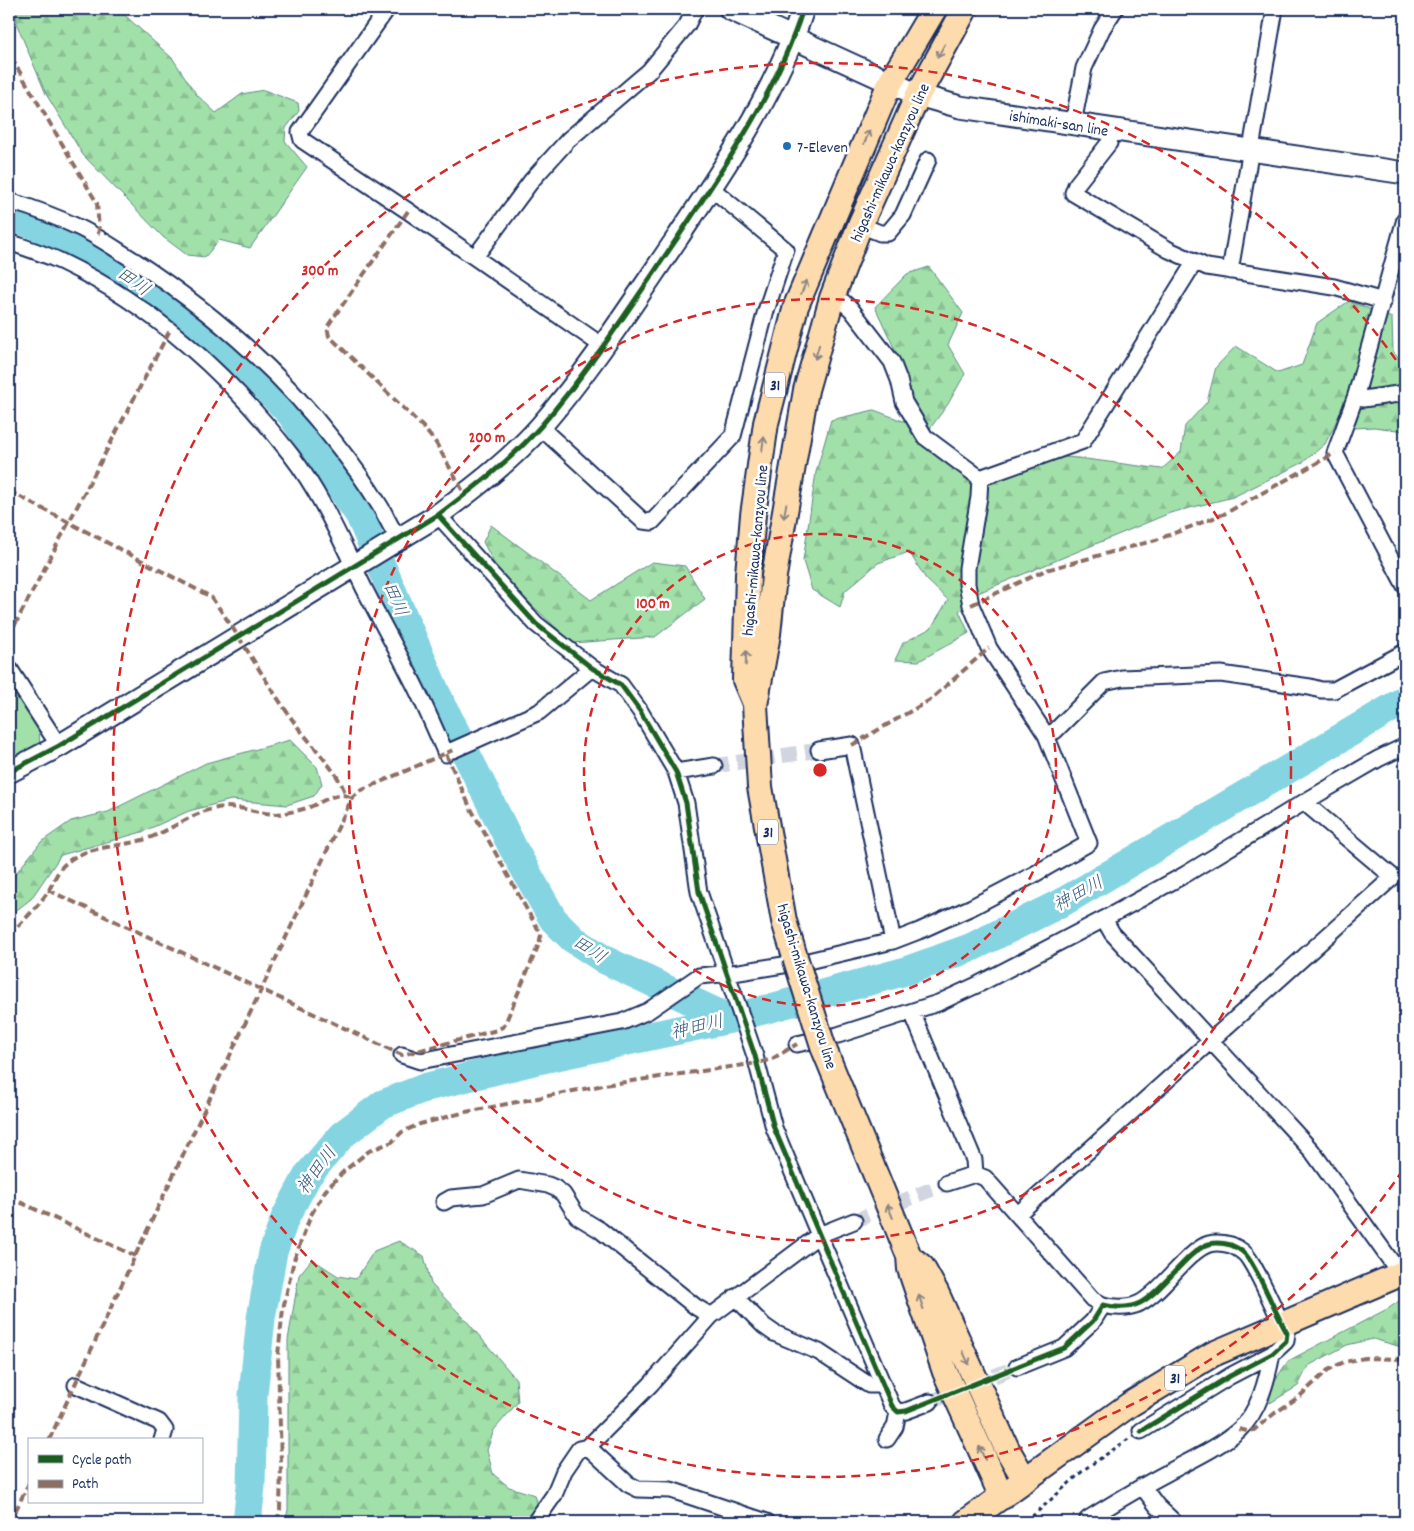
<svg xmlns="http://www.w3.org/2000/svg" width="1414" height="1531" font-family="Dekko,'Klee One',sans-serif">
<style>
.grass{fill:#a2e0a9;stroke:#5e8884}
.forest{fill:url(#forest-firs);stroke:#5e8884}
.lines{fill:none;stroke-linecap:round;stroke-linejoin:round}
.river{stroke:#85d4e2;stroke-width:29}
.street-tunnel{stroke:#d1d5df;stroke-width:15;stroke-dasharray:15 8;stroke-linecap:butt}
.street-casing{stroke:#1b2f5e;stroke-width:19}
.secondary-casing{stroke:#1b2f5e;stroke-width:25}
.primary-casing{stroke:#1b2f5e;stroke-width:28}
.path{stroke:#1b2f5e;stroke-width:3;stroke-dasharray:4 4;stroke-linecap:butt}
.street{stroke:#fff;stroke-width:15}
.secondary{stroke:#fff;stroke-width:21}
.primary{stroke:#fedbac;stroke-width:24}
.primary-bridge-casing{stroke:#1b2f5e;stroke-width:28;stroke-linecap:butt}
.primary-bridge{stroke:#fedbac;stroke-width:24}
.quiet{stroke:#8d6e63;stroke-width:4;stroke-dasharray:8 4;stroke-linecap:butt}
.cycleway-casing{stroke:#fff;stroke-width:8}
.cycleway{stroke:#1b5e20;stroke-width:5}
.oneway{stroke:#8c8585}
.ring{fill:none;stroke:#d62828;stroke-width:2.5;stroke-dasharray:9 6}
.poi-dot{fill:#1f6fb2;stroke:#fff;stroke-width:2}
.labels{text-anchor:middle;stroke-width:5;stroke-linejoin:round;paint-order:stroke}
.shield{fill:#fff;stroke:#5f6d8e;stroke-width:1}
.shield-label{font-size:15px;font-weight:bold;fill:#1b2f5e}
.street-label{font-size:16px;fill:#1b2f5e;stroke:#fff}
.poi-label{font-size:16px;fill:#1b2f5e;stroke:#fff;text-anchor:start}
.water-label{font-size:18px;font-style:italic;fill:#36587f;stroke:#fff}
.centre{fill:#d62828;stroke:#fff;stroke-width:2.5}
.ring-label{font-size:15px;text-anchor:middle;font-weight:bold;fill:#d62828;stroke:#fff;stroke-width:5;stroke-linejoin:round;paint-order:stroke}
</style>
<defs>
<pattern id="forest-firs" width="22" height="20" patternUnits="userSpaceOnUse" patternTransform="scale(1.25)"><rect width="22" height="20" fill="#a2e0a9"/><path d="M5 1l3.5 6h-7zM16 11l3.5 6h-7z" fill="#8bc094"/></pattern>
</defs>
<rect width="100%" height="100%" fill="#fff"/>
<filter id="ink" filterUnits="userSpaceOnUse"><feTurbulence type="fractalNoise" baseFrequency=".02" numOctaves="2"/><feDisplacementMap in="SourceGraphic" scale="10" xChannelSelector="R" yChannelSelector="G"/><feConvolveMatrix kernelMatrix="1 2 1 2 8 2 1 2 1" color-interpolation-filters="sRGB"/></filter>
<g filter="url(#ink)">
<!-- grass -->
<path class="grass" d="M 9,681 L 39,728 L 40,748 L 9,764 Z"/>
<!-- forest -->
<path class="forest" d="M 16,9 L 118,9 L 173,59 L 196,94 L 216,113 L 242,94 L 264,90 L 298,103 L 299,111 L 286,128 L 285,141 L 307,167 L 250,248 L 219,240 L 205,257 L 187,255 L 163,237 L 83,155 L 46,94 L 17,25 Z
M 929,267 L 963,313 L 948,345 L 965,374 L 948,404 L 923,438 L 993,480 L 1050,456 L 1078,458 L 1162,469 L 1181,452 L 1185,426 L 1207,402 L 1216,367 L 1236,346 L 1278,373 L 1302,365 L 1317,323 L 1349,301 L 1392,318 L 1393,352 L 1405,365 L 1405,431 L 1374,427 L 1355,428 L 1337,420 L 1325,444 L 1302,463 L 1233,497 L 1170,513 L 978,593 L 959,611 L 969,633 L 919,661 L 895,660 L 903,643 L 931,628 L 948,600 L 926,579 L 909,552 L 878,563 L 845,591 L 840,607 L 812,590 L 803,561 L 816,472 L 831,420 L 874,410 L 903,421 L 917,411 L 909,394 L 897,354 L 875,307 L 907,274 Z
M 491,525 L 591,600 L 652,562 L 685,566 L 705,599 L 655,637 L 572,643 L 500,575 L 483,542 Z
M 290,740 L 317,767 L 322,784 L 314,796 L 287,805 L 231,800 L 189,811 L 142,832 L 61,855 L 31,899 L 9,916 L 9,882 L 41,842 L 71,821 L 108,812 L 206,763 Z
M 399,1241 L 424,1256 L 431,1284 L 464,1318 L 516,1379 L 518,1402 L 494,1430 L 487,1450 L 493,1474 L 509,1487 L 535,1495 L 543,1522 L 285,1522 L 288,1510 L 288,1340 L 299,1275 L 312,1259 L 338,1276 L 356,1279 L 374,1251 Z
M 1405,1297 L 1405,1348 L 1373,1339 L 1347,1345 L 1308,1366 L 1298,1386 L 1270,1403 L 1269,1389 L 1288,1361 L 1389,1308 Z"/>
<g class="lines">
<!-- river -->
<path class="river" d="M 9,216 L 35,225 L 102,258 L 181,313 L 250,371 L 291,414 L 360,516 L 436,693 L 513,848 L 553,919 L 573,939 L 605,960 L 730,1019
M 247,1522 L 251,1486 L 253,1395 L 261,1318 L 273,1252 L 285,1218 L 308,1175 L 342,1135 L 383,1104 L 427,1087 L 538,1060 L 730,1019 L 906,971 L 970,948 L 1063,902 L 1405,700"/>
<!-- street-tunnel -->
<path class="street-tunnel" d="M 714,766 L 819,750
M 854,1221 L 947,1183
M 930,1402 L 1017,1367"/>
<defs>
<path id="street" d="M 387,9 L 300,132 L 302,140 L 408,211 L 604,347
M 1073,123 L 1084,68 L 1102,29 L 1115,9
M 1112,130 L 1109,143 L 1076,185 L 1073,193 L 1169,250 L 1207,267 L 1334,287 L 1383,301
M 9,201 C 33,208 57,217 80,228 C 99,237 117,250 135,261 C 209,310 280,371 334,441 C 350,461 366,483 380,506 C 387,517 390,528 399,538
M 1405,219 L 1356,395 L 1335,453 L 1405,586
M 860,225 L 880,233 L 888,233 L 903,215 L 928,160
M 9,242 C 26,248 45,254 62,262 C 152,305 230,376 291,455 C 322,495 342,543 364,588 C 379,618 396,648 411,678 C 424,703 435,729 446,754
M 475,257 L 532,180 L 568,140 L 649,71 L 687,25 L 695,9
M 1230,271 L 1275,9
M 832,298 L 843,302 L 851,309 L 892,362 L 899,380 L 904,402 L 925,437 L 980,478 L 1083,441 L 1194,263
M 1356,395 L 1363,399 L 1405,393
M 540,427 L 643,521 L 652,522 L 733,436 L 765,314 L 786,250 L 711,188
M 438,515 L 536,624 L 592,668 L 621,685 L 640,711 L 676,772 L 686,803 L 699,892 L 755,1056 L 774,1128 L 819,1235 L 892,1406 L 898,1412 L 906,1411 L 930,1402
M 9,668 L 59,746
M 1046,735 L 1055,731 L 1104,682 L 1122,678 L 1221,674 L 1310,687 L 1321,690 L 1334,690 L 1405,652
M 453,750 L 539,712 L 592,668
M 819,750 L 852,745 L 893,941
M 676,772 L 714,766
M 1104,919 L 1112,933 L 1312,1151 L 1401,1275
M 912,1012 L 974,1160 L 975,1174 L 985,1178 L 1092,1299 L 1103,1305
M 797,1044 L 838,1035 L 938,1003 L 979,984 L 1104,919 L 1186,874 L 1306,801 L 1378,759 L 1405,746
M 402,1055 L 420,1061 L 622,1022 L 648,1011 L 699,976 L 733,973 L 808,961 L 893,941 L 919,931 L 972,907 L 1033,875 L 1089,843 L 1046,735 L 989,648 L 971,605 L 967,584 L 967,568 L 979,497 L 980,478
M 947,1183 L 975,1174
M 444,1202 L 451,1198 L 483,1195 L 519,1180 L 548,1185 L 555,1188 L 563,1194 L 577,1216 L 600,1230 L 696,1307 L 711,1316 L 819,1235 L 854,1221
M 1018,1214 L 1393,877 L 1311,808 L 1306,801
M 735,1297 L 764,1326 L 774,1333 L 819,1352 L 869,1385 L 883,1385
M 1017,1367 L 1064,1348 L 1093,1321 L 1103,1305 C 1115,1308 1128,1309 1140,1303 C 1162,1292 1188,1250 1209,1244 C 1217,1242 1223,1243 1231,1245 C 1238,1248 1245,1252 1249,1259 C 1264,1282 1273,1309 1287,1333 L 1286,1341 L 1272,1354 L 1230,1376 L 1141,1431
M 76,1385 L 159,1422 L 165,1430 L 162,1440
M 887,1439 L 895,1427 L 898,1412
M 588,1447 L 628,1484 L 638,1489 L 671,1490 L 767,1522
M 1142,1486 L 1157,1506 L 1174,1522
M 1088,1519 C 1114,1503 1140,1487 1167,1473 C 1191,1460 1218,1448 1239,1430 C 1259,1412 1267,1380 1272,1354
M 535,1522 L 554,1495 L 564,1471 L 579,1449 L 588,1447 L 650,1385 L 711,1316"/>
<path id="secondary" d="M 730,9 L 918,95 L 960,107 L 1405,173
M 9,772 L 59,746 L 438,515 C 474,488 511,460 541,426 C 592,367 634,301 678,237 C 726,165 777,91 803,9"/>
<path id="primary" d="M 754,701 L 745,680 L 748,574 L 753,515 L 766,423 L 796,306 L 890,83 L 934,9
M 795,957 L 784,921 L 760,787 L 755,705 L 768,634 L 774,576 L 806,390 L 832,298 L 860,225 L 918,95 L 965,9
M 824,1049 L 909,1256 L 910,1269 L 945,1372 L 1002,1497
M 916,1262 L 922,1267 L 936,1292 L 1007,1449 L 1025,1480
M 966,1522 L 1129,1405 L 1213,1354 L 1405,1272"/>
</defs>
<!-- street casing -->
<use href="#street" class="street-casing"/>
<!-- secondary casing -->
<use href="#secondary" class="secondary-casing"/>
<!-- primary casing -->
<use href="#primary" class="primary-casing"/>
<!-- path -->
<path class="path" d="M 1026,1522 L 1085,1469 L 1130,1438"/>
<!-- street -->
<use href="#street" class="street"/>
<!-- secondary -->
<use href="#secondary" class="secondary"/>
<!-- primary -->
<use href="#primary" class="primary"/>
<defs>
<path id="primary-bridge" d="M 795,957 L 824,1049"/>
</defs>
<!-- primary-bridge casing -->
<use href="#primary-bridge" class="primary-bridge-casing"/>
<!-- primary-bridge -->
<use href="#primary-bridge" class="primary-bridge"/>
<!-- quiet -->
<path class="quiet" d="M 9,60 L 15,64 L 97,203 L 99,230 L 97,237
M 408,211 L 327,327 L 329,336 L 423,427 L 436,443 L 465,495
M 9,491 L 211,597 C 241,637 265,682 294,722 C 306,739 342,776 345,794
M 971,605 L 1046,570 L 1156,540 L 1224,514 L 1335,453
M 9,636 L 170,330
M 852,745 L 930,700 L 989,648
M 48,890 L 402,1055 L 497,1030 L 504,1026 L 539,944 L 541,935 L 470,807 L 446,754
M 9,935 C 23,921 38,907 49,890 C 54,881 57,871 65,864 C 86,844 127,848 154,836 C 177,826 199,809 224,807 C 244,806 266,817 285,813 C 292,812 300,810 307,808 C 320,804 336,790 350,797
M 9,1197 L 135,1256
M 1239,1429 L 1247,1431 L 1254,1430 L 1275,1413 L 1300,1396 L 1328,1370 L 1344,1362 L 1365,1358 L 1405,1359
M 49,1440 L 135,1256 L 352,798 L 360,791 L 453,750
M 10,1522 L 29,1483
M 277,1522 L 280,1510 L 281,1464 L 278,1355 L 283,1309 L 294,1260 L 311,1215 L 325,1191 L 344,1171 L 369,1151 L 392,1142 L 402,1132 L 420,1124 L 466,1112 L 604,1085 L 758,1063 L 772,1059 L 797,1044
M 1085,1522 L 1088,1519"/>
<defs>
<path id="cycleway" d="M 438,515 L 536,624 L 592,668 L 621,685 L 640,711 L 676,772 L 686,803 L 699,892 L 755,1056 L 774,1128 L 883,1385 L 892,1406 L 898,1412 L 906,1411 L 1064,1348 L 1093,1321 L 1103,1305 C 1115,1308 1128,1309 1140,1303 C 1162,1292 1188,1250 1209,1244 C 1217,1242 1223,1243 1231,1245 C 1238,1248 1245,1252 1249,1259 C 1264,1282 1273,1309 1287,1333 L 1286,1341 L 1272,1354 L 1230,1376 L 1141,1431
M 9,772 L 59,746 L 438,515 C 474,488 511,460 541,426 C 592,367 634,301 678,237 C 726,165 777,91 803,9"/>
</defs>
<!-- cycleway casing -->
<use href="#cycleway" class="cycleway-casing"/>
<!-- cycleway -->
<use href="#cycleway" class="cycleway"/>
</g>
<!-- one-way arrows -->
<defs><path id="oneway-shaft" d="M-6 0H5M1.5-3L5.5 0L1.5 3" fill="none" stroke-width="1.6" stroke-linecap="round" stroke-linejoin="round" transform="scale(1.25)"/></defs>
<g class="oneway">
<use href="#oneway-shaft" transform="translate(941 51) rotate(118)"/>
<use href="#oneway-shaft" transform="translate(867 137) rotate(-67)"/>
<use href="#oneway-shaft" transform="translate(804 287) rotate(-67)"/>
<use href="#oneway-shaft" transform="translate(817 352) rotate(106)"/>
<use href="#oneway-shaft" transform="translate(763 444) rotate(-82)"/>
<use href="#oneway-shaft" transform="translate(785 511) rotate(100)"/>
<use href="#oneway-shaft" transform="translate(746 658) rotate(-88)"/>
<use href="#oneway-shaft" transform="translate(890 1211) rotate(-112)"/>
<use href="#oneway-shaft" transform="translate(921 1302) rotate(-109)"/>
<use href="#oneway-shaft" transform="translate(966 1358) rotate(66)"/>
<use href="#oneway-shaft" transform="translate(982 1453) rotate(-114)"/>
</g>
</g>
<!-- distance rings -->
<g class="ring">
<circle cx="820" cy="770" r="236"/>
<circle cx="820" cy="770" r="471"/>
<path d="M1403 1170A707 707 0 1 1 1403 370"/>
</g>
<!-- markers -->
<circle class="poi-dot" cx="787" cy="146" r="5"/>
<g class="labels">
<!-- shield labels -->
<g class="shield">
<rect x="765" y="372.5" width="20" height="25" rx="4"/>
<rect x="758" y="819.5" width="20" height="25" rx="4"/>
<rect x="1165" y="1365.5" width="20" height="25" rx="4"/>
</g>
<g class="shield-label">
<text x="775" y="390">31</text>
<text x="768" y="837">31</text>
<text x="1175" y="1383">31</text>
</g>
<!-- street labels -->
<g class="street-label">
<text transform="translate(1059 122) rotate(9)" y="6">ishimaki-san line</text>
<text transform="translate(889 162) rotate(-66)" y="6">higashi-mikawa-kanzyou line</text>
<text transform="translate(754 550) rotate(-85)" y="6">higashi-mikawa-kanzyou line</text>
<text transform="translate(808 986) rotate(73)" y="6">higashi-mikawa-kanzyou line</text>
</g>
<!-- poi labels -->
<g class="poi-label">
<text x="797" y="152">7-Eleven</text>
</g>
<!-- water labels -->
<g class="water-label">
<text transform="translate(134 281) rotate(35)" y="6">田川</text>
<text transform="translate(396 599) rotate(67)" y="6">田川</text>
<text transform="translate(1078 893) rotate(-29)" y="6">神田川</text>
<text transform="translate(590 949) rotate(33)" y="6">田川</text>
<text transform="translate(697 1026) rotate(-13)" y="6">神田川</text>
<text transform="translate(316 1170) rotate(-54)" y="6">神田川</text>
</g>
</g>
<circle cx="820" cy="770" r="8" class="centre"/>
<g class="ring-label">
<text x="320" y="275">300 m</text>
<text x="487" y="442">200 m</text>
<text x="653" y="608">100 m</text>
</g>
<!-- margin -->
<rect width="1414" height="1531" fill="none" stroke="#fff" stroke-width="30"/>
<rect x="15" y="15" width="1384" height="1501" fill="none" stroke="#1b2f5e" stroke-width="2" filter="url(#ink)"/>
<!-- legend -->
<rect x="28" y="1438" width="175" height="65" fill="#ffffff" stroke="#a4acbf"/>
<rect x="38" y="1455" width="25" height="8" fill="#1b5e20" stroke="#a4acbf"/>
<text x="72" y="1464" font-size="15" fill="#1b2f5e">Cycle path</text>
<rect x="38" y="1480" width="25" height="8" fill="#8d6e63" stroke="#a4acbf"/>
<text x="72" y="1488" font-size="15" fill="#1b2f5e">Path</text>
</svg>
